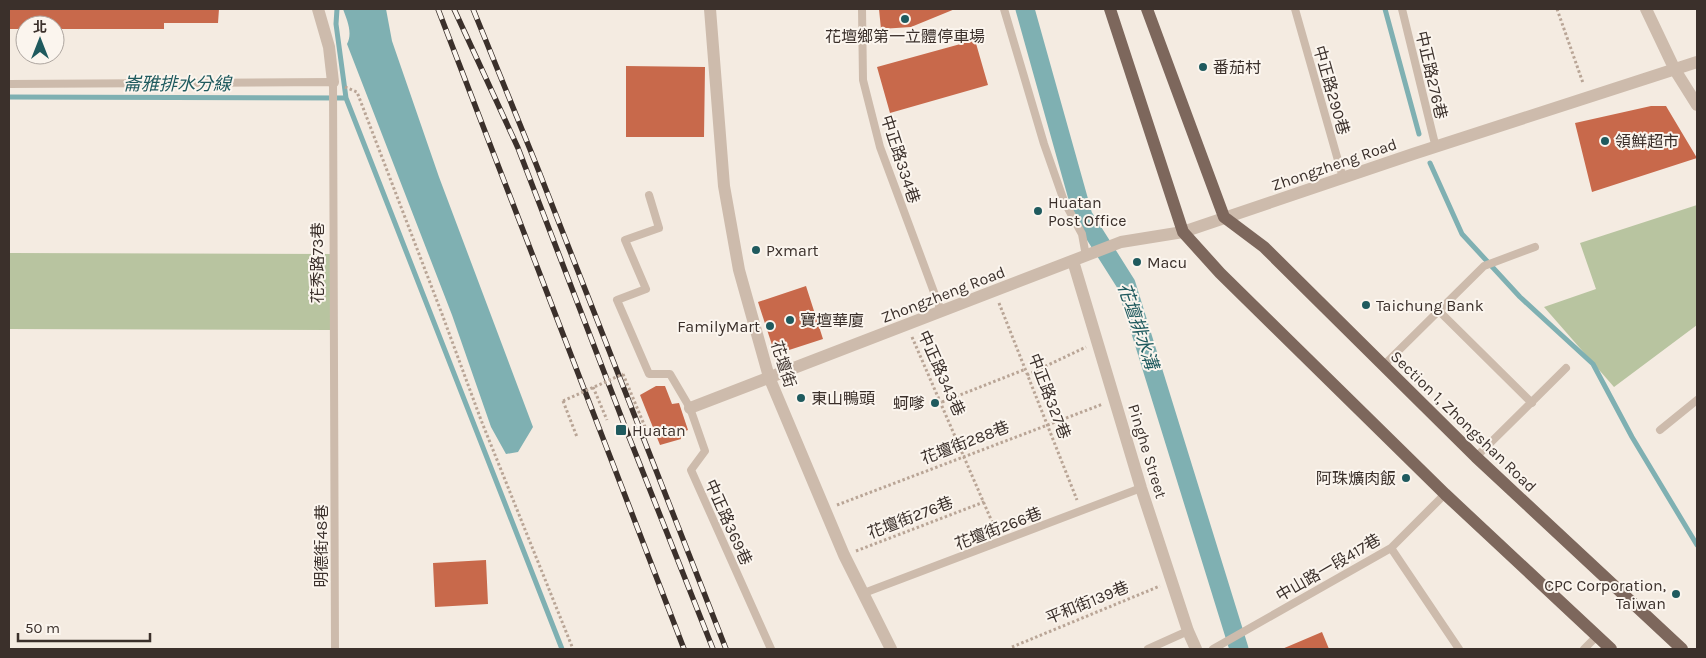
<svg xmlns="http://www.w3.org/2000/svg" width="1706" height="658" font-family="Karla,'Noto Sans TC',sans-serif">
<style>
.green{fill:#b8c4a0}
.water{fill:#7fb0b2}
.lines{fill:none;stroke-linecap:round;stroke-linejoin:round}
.stream{stroke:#7fb0b2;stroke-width:5}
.canal{stroke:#7fb0b2;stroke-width:19}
.building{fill:#c8694b}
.path{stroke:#b9a596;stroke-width:3;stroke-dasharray:2.5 2.5;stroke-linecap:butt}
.service{stroke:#cdbbac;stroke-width:8}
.minor{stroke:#cdbbac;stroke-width:12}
.tertiary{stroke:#cdbbac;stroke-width:12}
.primary{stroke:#7d675c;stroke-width:12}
.rail-casing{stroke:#3b302b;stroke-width:5.5}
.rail{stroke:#fbf5ee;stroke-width:4;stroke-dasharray:11;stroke-linecap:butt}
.path-bridge{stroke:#b9a596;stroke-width:3;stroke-dasharray:2.5 2.5;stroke-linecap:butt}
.poi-dot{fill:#1f5a5e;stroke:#fbf5ee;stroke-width:2}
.labels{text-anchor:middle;stroke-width:4;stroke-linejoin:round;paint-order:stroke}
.poi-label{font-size:16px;fill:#3b302b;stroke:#fbf5ee;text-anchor:start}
.street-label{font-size:16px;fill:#3b302b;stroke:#fbf5ee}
.water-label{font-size:18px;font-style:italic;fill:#1f5a5e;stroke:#fbf5ee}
</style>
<rect width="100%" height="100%" fill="#f4ebe1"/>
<!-- green -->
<path class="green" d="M 1697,205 L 1697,325 L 1614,387 L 1544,307 L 1596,289 L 1580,243 Z
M 9,253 L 330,254 L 330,330 L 9,329 Z"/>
<!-- water -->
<path class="water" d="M 343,9 L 386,9 L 392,41 L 439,177 L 533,427 L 518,452 L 506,454 L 491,427 L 452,315 L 347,44 C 353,33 347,20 343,9 Z"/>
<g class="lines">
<!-- stream -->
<path class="stream" d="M 337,9 L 336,24 L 346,98 L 562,649
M 1385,9 L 1419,134
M 9,97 L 346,98
M 1430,163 L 1462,234 L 1520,297 L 1593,364 L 1632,437 L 1697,545"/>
<!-- canal -->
<path class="canal" d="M 1025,9 L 1083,216 L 1126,284 L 1239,649"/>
</g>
<!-- building -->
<path class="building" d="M 9,9 L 219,9 L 218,23 L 164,23 L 164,29 L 55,29 L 55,25 L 25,25 L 25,29 L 9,29 Z
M 879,9 L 955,9 L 911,27 L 881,29 Z
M 975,40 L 988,85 L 890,113 L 877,67 Z
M 626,66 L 705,67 L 704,137 L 626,137 Z
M 1651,106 L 1666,106 L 1697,158 L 1592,192 L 1575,123 Z
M 806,286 L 823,339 L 786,351 L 779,351 L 772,345 L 758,302 Z
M 656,386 L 665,386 L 672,404 L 679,403 L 688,430 L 680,433 L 681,439 L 660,445 L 640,395 Z
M 486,560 L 488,604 L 435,607 L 433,563 Z
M 1322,632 L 1329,649 L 1282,649 Z"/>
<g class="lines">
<!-- path -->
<path class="path" d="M 1557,9 L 1583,83
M 345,87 L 357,92 L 442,314 L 481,420 L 573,649
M 999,303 L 1077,500
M 912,337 L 996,531
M 623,374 L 648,434 L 655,431
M 1027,375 L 1086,347
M 593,387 L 607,420
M 563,401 L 577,437
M 942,402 L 1026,369
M 837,505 L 1103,404
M 856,551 L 984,502
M 1012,647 L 1160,586"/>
<!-- service -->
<path class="service" d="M 862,9 L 863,80 L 880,147 L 941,311
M 1004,9 L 1044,144 L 1064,201 L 1082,234 L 1086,256
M 1295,9 L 1343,178
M 1402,9 L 1436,148
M 9,84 L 333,82 L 335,649
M 649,195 L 659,228 L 625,240 L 646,289 L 617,300 L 649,374 L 670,374 L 690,408 L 705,451 L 691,470 L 771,649
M 1439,311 L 1532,403
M 1383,366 L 1484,266 L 1535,247
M 1660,430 L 1697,400
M 1476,457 L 1566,368
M 1391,548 L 1459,649
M 864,593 L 1141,488
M 1148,649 L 1188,631
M 1213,649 L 1391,548 L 1445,494
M 1584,649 L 1597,636"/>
<!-- minor -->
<path class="minor" d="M 318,9 L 329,47 L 333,82
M 1646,9 L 1675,70 L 1697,105
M 1073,261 L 1141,488 L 1188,631 L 1196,649
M 690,408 L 1121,242 L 1183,232 L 1413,154 L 1697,62"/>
<!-- tertiary -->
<path class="tertiary" d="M 710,9 L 724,186 L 739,270 L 769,377 L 844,555 L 891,649"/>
<!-- primary -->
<path class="primary" d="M 1110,9 L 1183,232 L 1220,273 L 1445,494 L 1611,649
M 1147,9 L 1224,217 L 1264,247 L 1476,457 L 1682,649"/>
<defs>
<path id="rail" d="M 438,9 L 684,649
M 454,9 L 518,148 L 629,437 L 713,649
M 473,9 L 536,164 L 726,649"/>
</defs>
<!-- rail casing -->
<use href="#rail" class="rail-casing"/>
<!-- rail -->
<use href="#rail" class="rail"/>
<!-- path-bridge -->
<path class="path-bridge" d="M 563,401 L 623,374"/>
</g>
<!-- markers -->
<g class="poi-dot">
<circle cx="905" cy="19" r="5"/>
<circle cx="1203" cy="67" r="5"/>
<circle cx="1605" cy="141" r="5"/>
<circle cx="1038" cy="211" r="5"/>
<circle cx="756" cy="250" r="5"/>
<circle cx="1137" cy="262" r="5"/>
<circle cx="1366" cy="305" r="5"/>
<circle cx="790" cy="320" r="5"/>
<circle cx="770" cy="326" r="5"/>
<circle cx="801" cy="398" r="5"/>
<circle cx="935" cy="403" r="5"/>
<rect x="615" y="424" width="12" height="12" rx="2.5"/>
<circle cx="1406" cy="478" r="5"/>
<circle cx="1676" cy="594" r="5"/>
</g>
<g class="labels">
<!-- poi labels -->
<g class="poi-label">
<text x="905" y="42" text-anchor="middle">花壇鄉第一立體停車場</text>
<text x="1213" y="73">番茄村</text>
<text x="1615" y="147">領鮮超市</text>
<text x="1048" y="208">Huatan<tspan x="1048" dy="18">Post Office</tspan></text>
<text x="766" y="256">Pxmart</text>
<text x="1147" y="268">Macu</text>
<text x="1376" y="311">Taichung Bank</text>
<text x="800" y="326">寶壇華廈</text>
<text x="760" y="332" text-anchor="end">FamilyMart</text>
<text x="811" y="404">東山鴨頭</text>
<text x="925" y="409" text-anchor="end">蚵嗲</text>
<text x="632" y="436">Huatan</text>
<text x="1396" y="484" text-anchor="end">阿珠爌肉飯</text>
<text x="1666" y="591" text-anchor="end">CPC Corporation,<tspan x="1666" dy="18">Taiwan</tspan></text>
</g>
<!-- street labels -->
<g class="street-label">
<text transform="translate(1432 75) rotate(77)" y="6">中正路276巷</text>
<text transform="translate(1332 90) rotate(74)" y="6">中正路290巷</text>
<text transform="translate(901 159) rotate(72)" y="6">中正路334巷</text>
<text transform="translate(1334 164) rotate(-19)" y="6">Zhongzheng Road</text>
<text transform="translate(317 263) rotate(-90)" y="6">花秀路73巷</text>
<text transform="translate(943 294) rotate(-21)" y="6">Zhongzheng Road</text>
<text transform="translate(784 364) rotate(72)" y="6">花壇街</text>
<text transform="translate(942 373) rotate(66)" y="6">中正路343巷</text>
<text transform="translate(1050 396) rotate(69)" y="6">中正路327巷</text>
<text transform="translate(1464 421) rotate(44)" y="6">Section 1, Zhongshan Road</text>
<text transform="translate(965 442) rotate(-21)" y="6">花壇街288巷</text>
<text transform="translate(1148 451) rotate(73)" y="6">Pinghe Street</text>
<text transform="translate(910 517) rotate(-21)" y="6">花壇街276巷</text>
<text transform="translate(729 522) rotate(66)" y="6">中正路369巷</text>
<text transform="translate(998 528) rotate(-21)" y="6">花壇街266巷</text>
<text transform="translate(321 546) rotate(-90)" y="6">明德街48巷</text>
<text transform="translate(1328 567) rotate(-30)" y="6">中山路一段417巷</text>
<text transform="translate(1087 602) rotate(-22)" y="6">平和街139巷</text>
</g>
<!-- water labels -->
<g class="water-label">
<text x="177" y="90">崙雅排水分線</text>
<text transform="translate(1138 326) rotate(71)" y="6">花壇排水溝</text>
</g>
</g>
<!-- border -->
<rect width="1706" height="658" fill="none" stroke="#3b302b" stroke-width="20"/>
<!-- north arrow -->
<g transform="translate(40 40)"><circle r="24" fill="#fbf5ee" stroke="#aea6a0"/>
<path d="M0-4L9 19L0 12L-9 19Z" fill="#1f5a5e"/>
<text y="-8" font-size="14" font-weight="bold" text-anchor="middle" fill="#3b302b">北</text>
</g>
<!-- scale -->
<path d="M18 633v8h132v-8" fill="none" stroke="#3b302b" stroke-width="2.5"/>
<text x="25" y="633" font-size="15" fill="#3b302b" stroke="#fbf5ee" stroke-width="4" paint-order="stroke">50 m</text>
</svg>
